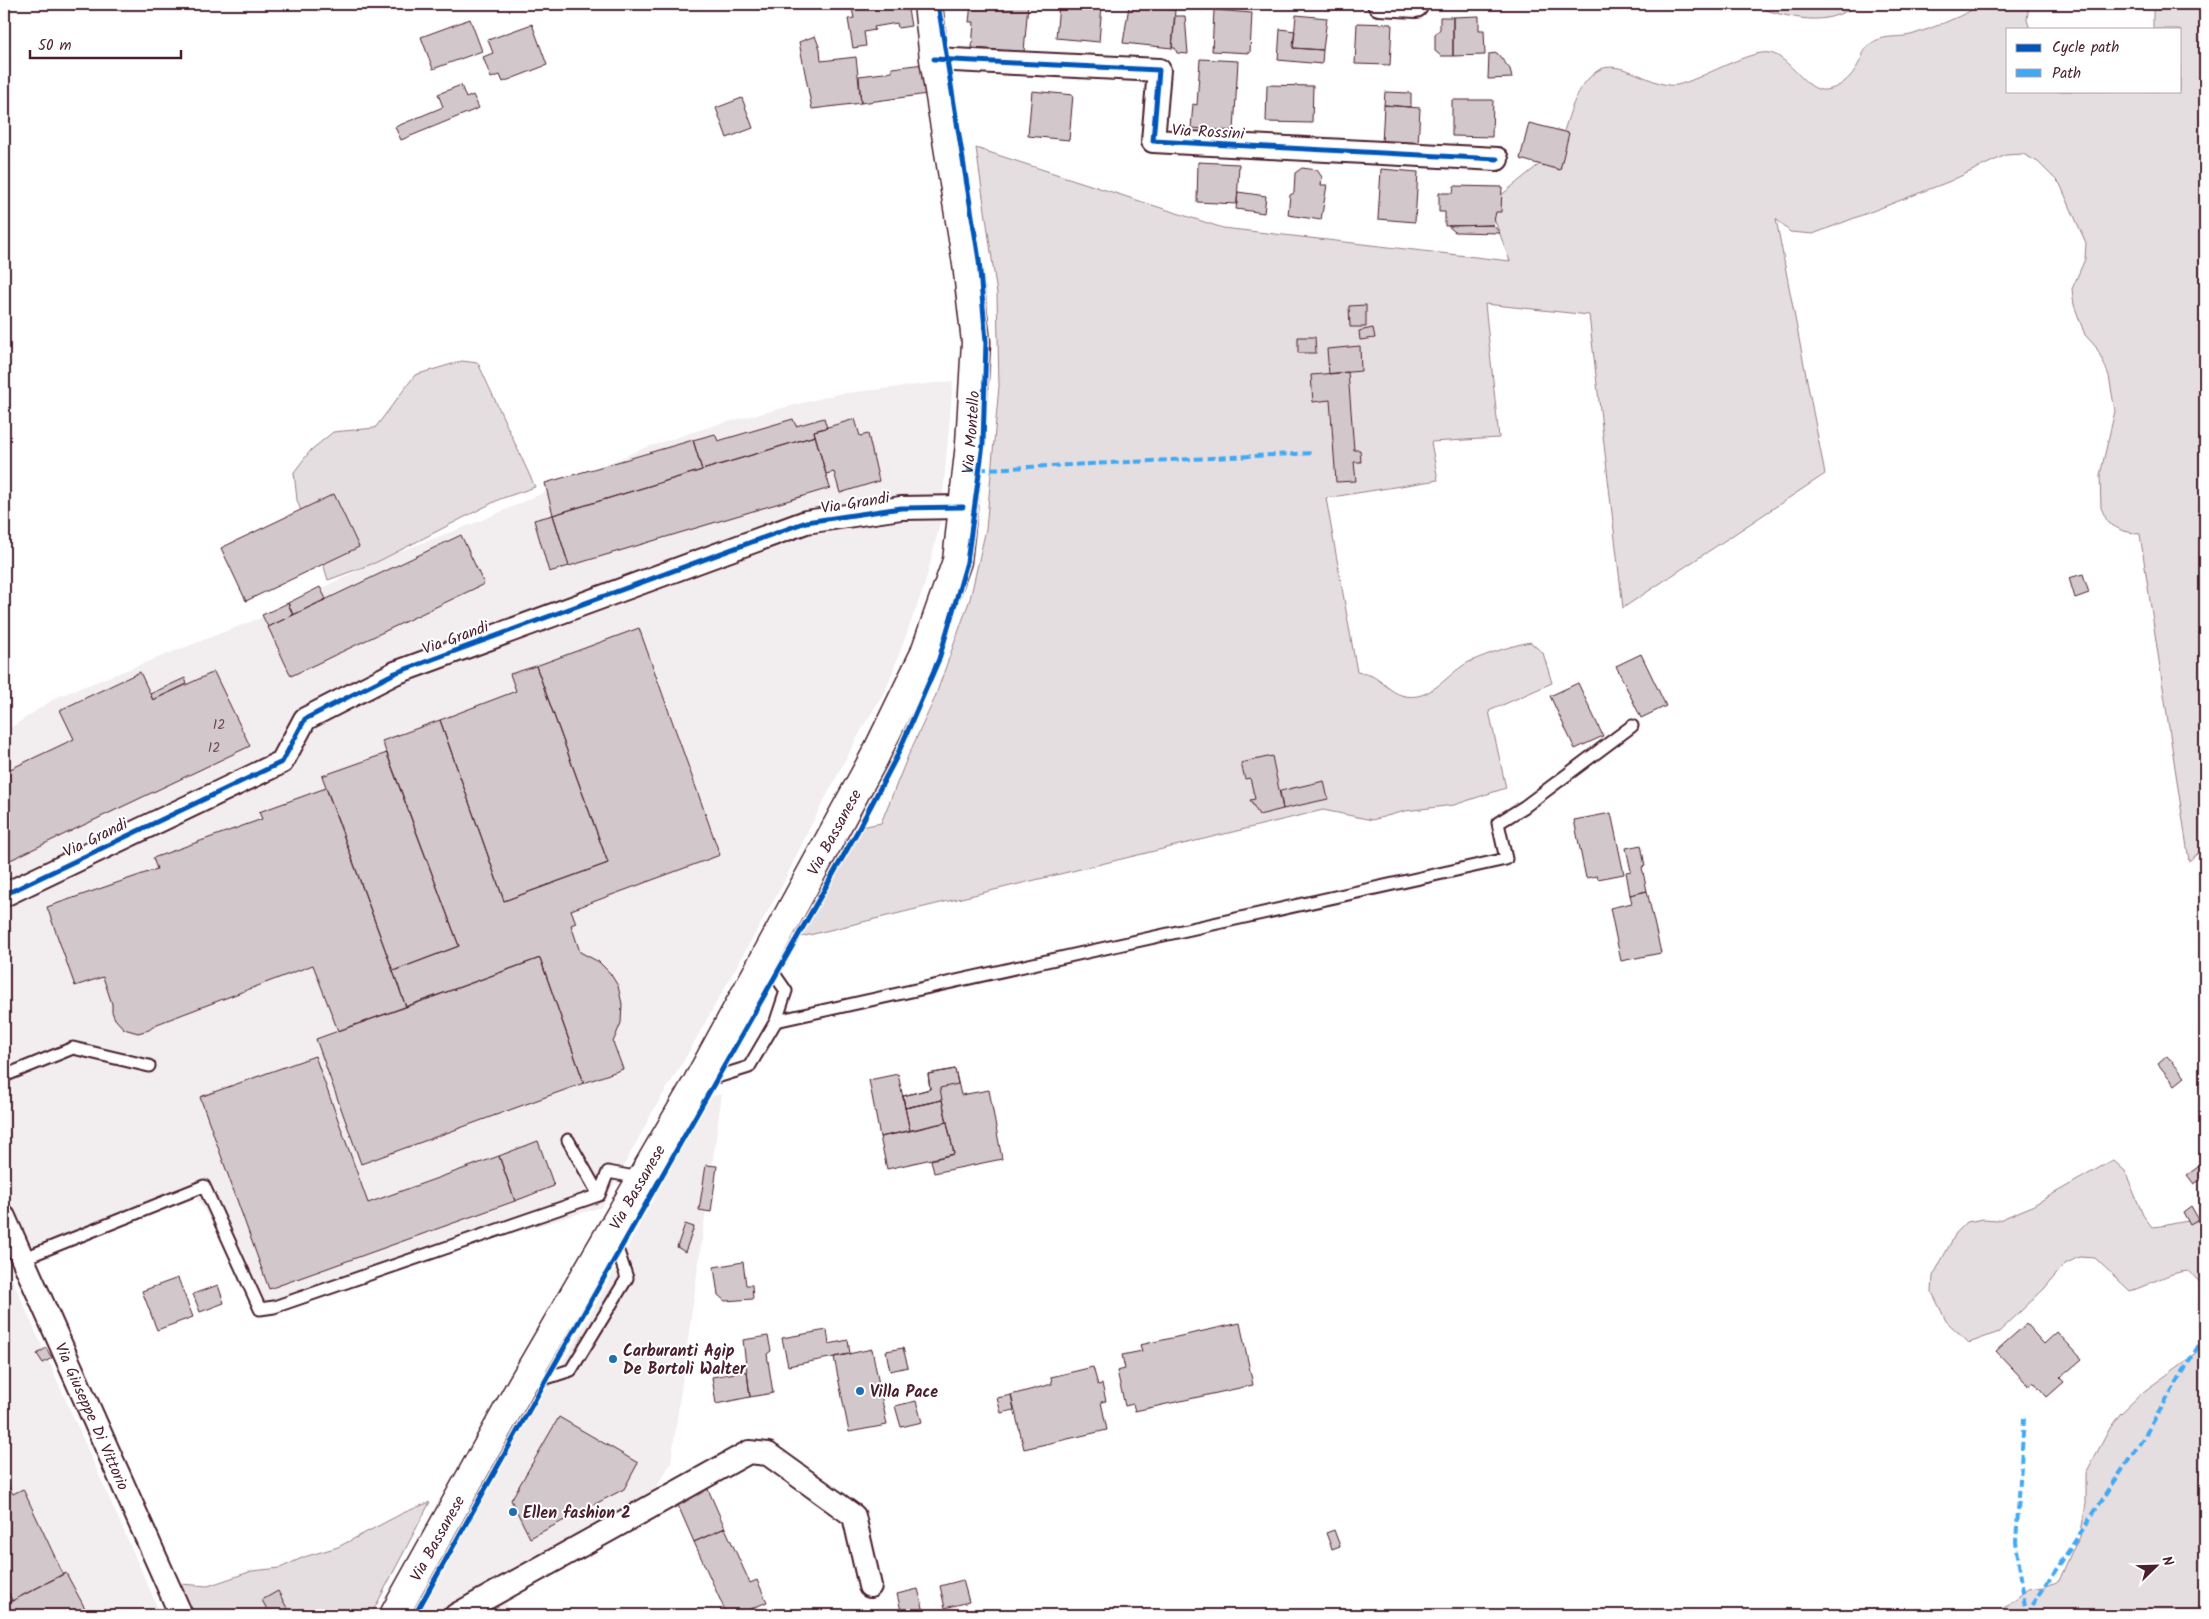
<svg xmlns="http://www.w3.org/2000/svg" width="2209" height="1619" font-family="Kalam,sans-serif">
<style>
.built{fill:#f2eeef}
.green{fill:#e5dee0;stroke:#987e86}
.building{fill:#d2c7cb;stroke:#4a1f2b}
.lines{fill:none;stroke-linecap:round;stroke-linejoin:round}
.lane-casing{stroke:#4a1f2b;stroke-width:15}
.street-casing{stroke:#4a1f2b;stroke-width:26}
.secondary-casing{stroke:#4a1f2b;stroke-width:31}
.lane{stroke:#fff;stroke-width:11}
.street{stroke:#fff;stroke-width:22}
.secondary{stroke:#fff;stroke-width:28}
.quiet{stroke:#3fa9f5;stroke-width:4;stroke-dasharray:8 4;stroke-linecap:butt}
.cycleway-casing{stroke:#fff;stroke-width:8}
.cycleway{stroke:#0057b8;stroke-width:5}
.poi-dot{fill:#1f6fb2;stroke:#fff;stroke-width:2}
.labels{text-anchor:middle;stroke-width:4;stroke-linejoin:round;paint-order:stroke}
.number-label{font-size:14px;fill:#6c4953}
.street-label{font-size:16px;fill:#4a1f2b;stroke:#fff}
.poi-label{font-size:16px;font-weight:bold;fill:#4a1f2b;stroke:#fff;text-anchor:start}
</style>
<rect width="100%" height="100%" fill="#fff"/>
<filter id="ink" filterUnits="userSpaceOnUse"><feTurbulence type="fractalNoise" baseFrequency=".02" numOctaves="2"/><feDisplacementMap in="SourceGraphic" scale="10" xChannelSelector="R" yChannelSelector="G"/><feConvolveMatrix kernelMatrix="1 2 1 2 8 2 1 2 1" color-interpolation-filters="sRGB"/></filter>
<g filter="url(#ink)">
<!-- built -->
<path class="built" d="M 953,381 L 941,519 L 925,584 L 886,690 L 863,727 L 808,831 L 783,884 L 682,1064 L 653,1111 L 602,1207 L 266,1307 L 196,1197 L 36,1258 L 4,1186 L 4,732 L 57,697 L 268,615 L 380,559 L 480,521 L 641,449 L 715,425 L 838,394 Z
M 722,1094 L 671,1463 L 637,1518 L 621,1533 L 506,1602 L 509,1615 L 420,1615 L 473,1510 L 580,1333 L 690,1133 L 712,1096 Z
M 4,1260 L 161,1615 L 4,1615 Z"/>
<!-- green -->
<path class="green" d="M 1756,4 L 1859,4 C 1832,21 1815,22 1784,15 C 1772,12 1766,11 1756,4 Z
M 1976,4 L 2029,4 L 2027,20 L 2030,29 L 2008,29 L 2008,91 L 2180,91 L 2180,29 L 2153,29 L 2153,4 L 2205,4 L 2205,847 L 2189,861 L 2140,534 L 2123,531 L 2108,523 L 2101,508 L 2100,475 L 2115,411 L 2109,376 L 2103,361 L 2096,347 L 2085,335 L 2074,305 L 2072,289 L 2085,259 L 2086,243 L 2060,184 L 2038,162 L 2023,154 L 2006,155 L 1948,182 L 1813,234 L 1790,232 L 1776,219 L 1825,474 L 1623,608 L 1589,315 L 1485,304 L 1499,438 L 1431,442 L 1438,480 L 1326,498 L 1357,672 C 1362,673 1367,674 1372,676 C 1382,681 1391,692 1401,695 C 1431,704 1447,672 1471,661 C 1490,653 1510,646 1530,642 L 1543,653 L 1552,683 L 1489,711 L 1506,788 L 1454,805 L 1405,811 L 1372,820 L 1323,810 L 801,937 L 820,903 L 857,828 L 881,823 L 908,756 L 934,700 L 970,599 L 986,529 L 999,386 L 997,294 L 976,148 L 1223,228 L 1510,261 L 1489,205 L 1563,145 L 1561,140 C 1570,115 1574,88 1597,71 C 1619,56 1654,89 1677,85 C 1700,80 1750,49 1770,53 C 1790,57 1806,92 1825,90 C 1843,88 1854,74 1861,59 C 1863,55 1864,49 1868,46 C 1882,33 1899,39 1914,34 C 1935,27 1955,19 1974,9 Z
M 462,361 L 478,363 L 535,487 L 500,499 L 377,562 L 328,580 L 319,550 L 309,533 L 297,500 L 294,472 L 311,450 L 333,432 L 375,428 L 415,375 Z
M 2113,1160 L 2125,1171 L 2143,1215 L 2152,1227 C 2171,1226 2186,1218 2205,1222 L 2205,1288 L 2189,1271 C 2167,1272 2151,1285 2130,1291 L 2095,1258 L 2079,1257 L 2065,1264 L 2044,1289 L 1999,1332 L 1969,1343 L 1946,1321 L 1932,1292 L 1933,1276 L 1956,1233 L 1967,1222 L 1983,1219 L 1999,1220 L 2030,1207 Z
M 2205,1332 L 2205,1615 L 2165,1615 L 2155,1613 L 2153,1615 L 1995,1615 L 2028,1589 L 2044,1587 L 2059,1581 L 2072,1551 L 2080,1537 L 2086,1504 L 2086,1473 L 2110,1428 L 2120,1414 L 2143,1392 L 2194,1355 Z
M 430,1502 L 371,1615 L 194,1615 L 180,1584 L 208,1586 L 252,1571 L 280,1568 L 304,1557 L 338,1547 L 403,1513 Z"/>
<!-- building -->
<path class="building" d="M 883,4 L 907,4 L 911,26 L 898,28 L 897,23 L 874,27 L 875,30 L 864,32 L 866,46 L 853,48 L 848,19 L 854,18 L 852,9 Z
M 971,4 L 1028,4 L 1024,52 L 972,48 L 974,22 L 969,22 Z
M 1059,4 L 1102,4 L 1099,42 L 1056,38 Z
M 1129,6 L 1175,10 L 1172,48 L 1123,43 Z
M 1214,10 L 1252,13 L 1250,53 L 1212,51 Z
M 1296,15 L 1327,18 L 1323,50 L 1293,48 Z
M 1175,16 L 1185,16 L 1188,54 L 1177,53 L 1175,48 L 1172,48 Z
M 1479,16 L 1479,30 L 1484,30 L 1485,55 L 1453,56 L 1453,17 Z
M 1440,17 L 1453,17 L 1453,56 L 1441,56 L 1435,51 L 1435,35 L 1440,29 Z
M 470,19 L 482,51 L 433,69 L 421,37 Z
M 1357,23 L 1392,24 L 1390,65 L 1355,64 Z
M 532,24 L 547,65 L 503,82 L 500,75 L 491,78 L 483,57 L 493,53 L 488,40 Z
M 1280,29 L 1295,31 L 1293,48 L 1323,50 L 1322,64 L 1278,60 Z
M 815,36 L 820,49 L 821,61 L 856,57 L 861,103 L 812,109 L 799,42 Z
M 1497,53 L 1510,69 L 1512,78 L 1488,79 L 1489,54 Z
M 1200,59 L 1238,61 L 1234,131 L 1191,128 L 1193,104 L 1197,105 Z
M 931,63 L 935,93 L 861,103 L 859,76 L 892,72 L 892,68 Z
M 461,85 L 466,98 L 473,95 L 479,108 L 401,140 L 395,127 L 443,107 L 438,94 Z
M 1267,85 L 1313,86 L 1312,123 L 1266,122 Z
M 1032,91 L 1073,95 L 1069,140 L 1028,136 Z
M 1385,92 L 1411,93 L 1411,107 L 1384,105 Z
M 742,98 L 753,128 L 727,138 L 716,108 Z
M 1452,100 L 1493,100 L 1492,137 L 1452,136 Z
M 1384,105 L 1420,108 L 1418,146 L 1382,144 Z
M 1529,123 L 1569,133 L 1560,170 L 1520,159 Z
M 1198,162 L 1239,164 L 1237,204 L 1197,202 Z
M 1302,168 L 1317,170 L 1322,177 L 1321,185 L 1327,185 L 1321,220 L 1288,215 L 1290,195 L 1294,193 L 1295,173 Z
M 1381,169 L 1418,172 L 1415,222 L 1378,219 Z
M 1454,186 L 1502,187 L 1501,212 L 1496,212 L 1493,225 L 1445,226 L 1445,212 L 1439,212 L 1439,193 L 1453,193 Z
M 1238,192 L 1266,196 L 1264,213 L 1236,209 Z
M 1493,225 L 1500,233 L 1455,232 L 1448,226 Z
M 1366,305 L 1366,327 L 1350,327 L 1349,306 Z
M 1373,328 L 1375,338 L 1360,340 L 1359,331 Z
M 1298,337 L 1315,337 L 1316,353 L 1298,353 Z
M 1360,346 L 1361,371 L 1329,374 L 1327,349 Z
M 1348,372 L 1354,450 L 1360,450 L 1361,462 L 1354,462 L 1356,481 L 1336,482 L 1330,400 L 1313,402 L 1311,375 Z
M 824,418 L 827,428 L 814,431 L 815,436 L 702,470 L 693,440 L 715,434 L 718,441 L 793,419 L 796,426 Z
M 855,419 L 860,436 L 868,434 L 879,481 L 840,493 L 834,472 L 826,474 L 814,431 Z
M 815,436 L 830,488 L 569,566 L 553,515 Z
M 693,440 L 702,470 L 553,515 L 545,483 Z
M 334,494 L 359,547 L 246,601 L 221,548 Z
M 553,515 L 569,566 L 549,572 L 534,520 Z
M 461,535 L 484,584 L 291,676 L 268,627 Z
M 2083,574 L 2089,593 L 2075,598 L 2069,578 Z
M 320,587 L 326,599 L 293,615 L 288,603 Z
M 288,603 L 293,615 L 268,627 L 262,615 Z
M 639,628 L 720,855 L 571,910 L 576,923 L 571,925 L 580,952 L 599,962 L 610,973 L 618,986 L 622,1004 L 621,1023 L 613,1042 L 623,1069 L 584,1083 L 540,958 L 406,1007 L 393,971 L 459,946 L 382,741 L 440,720 L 504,901 L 608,863 L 536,666 Z
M 1641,654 L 1666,706 L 1641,718 L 1616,666 Z
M 536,666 L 608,863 L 504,901 L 440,720 L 516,691 L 510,674 Z
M 140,672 L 153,700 L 214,672 L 250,746 L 4,863 L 4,772 L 74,739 L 60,710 Z
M 185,678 L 187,684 L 153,700 L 150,694 Z
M 1578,683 L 1603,736 L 1575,749 L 1550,696 Z
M 387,753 L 459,946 L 393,971 L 322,776 Z
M 1272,756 L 1283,809 L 1259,815 L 1250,800 L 1255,799 L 1250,778 L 1245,779 L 1241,763 Z
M 1324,781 L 1328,799 L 1283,809 L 1280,791 Z
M 326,788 L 406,1007 L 338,1031 L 313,965 L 157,1024 L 149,1030 L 138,1033 L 124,1029 L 115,1019 L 112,1012 L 112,1004 L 103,977 L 75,986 L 47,907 L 157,869 L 153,858 L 262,819 L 259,812 Z
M 1611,813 L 1624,874 L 1598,879 L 1597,876 L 1586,878 L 1574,820 Z
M 1641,845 L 1645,866 L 1642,867 L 1647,891 L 1630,895 L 1626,872 L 1631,871 L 1626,848 Z
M 1647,891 L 1661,953 L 1621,961 L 1610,908 L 1632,903 L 1630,895 Z
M 540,958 L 584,1083 L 361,1164 L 316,1039 Z
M 315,1056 L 368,1203 L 499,1156 L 515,1201 L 269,1289 L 200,1097 Z
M 2167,1056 L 2185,1077 L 2175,1085 L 2158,1064 Z
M 955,1069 L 961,1095 L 989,1090 L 1002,1159 L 934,1173 L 931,1160 L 954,1154 L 942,1100 L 905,1108 L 903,1096 L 930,1089 L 928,1074 Z
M 955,1069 L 958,1084 L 940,1088 L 942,1100 L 905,1108 L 903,1096 L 930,1089 L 928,1074 Z
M 898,1074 L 910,1131 L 880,1137 L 869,1080 Z
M 942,1100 L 947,1122 L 910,1131 L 905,1108 Z
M 947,1122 L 954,1154 L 887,1169 L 880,1137 Z
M 538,1141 L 554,1186 L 515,1201 L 499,1156 Z
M 2205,1162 L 2205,1177 L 2194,1184 L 2187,1175 Z
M 706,1165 L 717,1166 L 711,1212 L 699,1210 Z
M 2191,1206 L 2199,1220 L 2190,1225 L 2183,1212 Z
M 685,1224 L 694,1227 L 685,1252 L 677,1247 Z
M 743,1262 L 746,1285 L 752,1285 L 753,1299 L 725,1301 L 718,1295 L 714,1267 Z
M 178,1278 L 193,1317 L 157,1330 L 142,1291 Z
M 218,1285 L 224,1303 L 200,1312 L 193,1294 Z
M 1240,1323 L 1253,1385 L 1135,1411 L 1133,1404 L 1125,1406 L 1117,1371 L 1125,1369 L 1122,1355 L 1142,1351 L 1140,1345 Z
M 2026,1324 L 2044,1344 L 2057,1332 L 2082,1359 L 2060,1378 L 2064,1382 L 2047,1397 L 2034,1382 L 2029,1386 L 1996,1351 Z
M 827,1330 L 829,1344 L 848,1340 L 850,1354 L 788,1366 L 782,1338 Z
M 768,1336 L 771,1351 L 767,1354 L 773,1393 L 750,1397 L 743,1340 Z
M 46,1348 L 52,1358 L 43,1363 L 37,1354 Z
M 903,1348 L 908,1367 L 890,1371 L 886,1351 Z
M 872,1349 L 887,1425 L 849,1432 L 834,1357 Z
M 1093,1367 L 1098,1385 L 1102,1384 L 1106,1401 L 1101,1402 L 1107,1430 L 1024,1449 L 1011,1395 L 1052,1384 L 1051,1377 Z
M 747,1371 L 750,1397 L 716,1404 L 712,1377 Z
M 1011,1395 L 1014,1410 L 1001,1413 L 997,1398 Z
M 916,1401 L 922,1422 L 901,1427 L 895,1406 Z
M 559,1417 L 638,1463 L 624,1489 L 530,1538 L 511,1500 Z
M 6,1482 L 13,1494 L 23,1489 L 63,1574 L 12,1601 L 4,1583 L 4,1483 Z
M 708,1489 L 725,1528 L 694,1542 L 677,1503 Z
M 725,1528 L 750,1583 L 757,1580 L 767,1602 L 737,1615 L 727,1615 L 694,1542 Z
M 1334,1530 L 1340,1546 L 1332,1549 L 1326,1533 Z
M 66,1573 L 87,1612 L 81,1615 L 17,1615 L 15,1612 L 6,1615 L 4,1605 Z
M 963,1580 L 969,1602 L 945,1608 L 940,1586 Z
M 4,1583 L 12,1601 L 4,1605 Z
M 918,1589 L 925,1615 L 902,1615 L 897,1594 Z
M 278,1591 L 288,1610 L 278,1615 L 270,1615 L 262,1600 Z"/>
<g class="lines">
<defs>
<path id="lane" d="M 761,966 L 775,975 L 786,991 L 776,1021
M 4,1076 L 73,1048 L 149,1066
M 701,1082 L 749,1067 L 776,1021 L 1506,859 L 1498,823 L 1524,807 L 1632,726
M 599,1195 L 608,1172 L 640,1178
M 22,1259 L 204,1186 L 260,1309 L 274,1307 L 599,1195 L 568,1140
M 528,1384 L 571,1370 L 627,1278 L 612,1234"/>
<g id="street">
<path d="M 1379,4 L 1416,6"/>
<path d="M 934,59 L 1159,70 L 1153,141 L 1497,159"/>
<path d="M 4,895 L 282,762 L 305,719 L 395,673 L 806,522 L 901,508 L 963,507"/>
<path id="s1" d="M 4,1217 L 181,1615"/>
<path d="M 456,1615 L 749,1452 L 768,1454 L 854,1516 L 870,1586"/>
</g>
<g id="secondary">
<path id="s2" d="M 394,1615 L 521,1386 L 697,1083 L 875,756 L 924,655 L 957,561 L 970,444 L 976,342 L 967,264 L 934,59 L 928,4"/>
</g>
</defs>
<!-- lane casing -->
<use href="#lane" class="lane-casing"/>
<!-- street casing -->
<use href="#street" class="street-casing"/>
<!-- secondary casing -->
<use href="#secondary" class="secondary-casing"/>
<!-- lane -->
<use href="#lane" class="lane"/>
<!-- street -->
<use href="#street" class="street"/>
<!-- secondary -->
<use href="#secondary" class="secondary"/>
<!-- quiet -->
<path class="quiet" d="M 967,470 L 1314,453
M 2024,1418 L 2016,1542 L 2026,1614
M 2026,1615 L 2144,1437 L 2205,1335"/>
<defs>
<path id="cycleway" d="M 934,59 L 1159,70 L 1153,141 L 1497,159
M 4,895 L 282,762 L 305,719 L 395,673 L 806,522 L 901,508 L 963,507
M 415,1615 L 547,1378 L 857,832 L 896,758 L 939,659 L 967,562 L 983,444 L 986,341 L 979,260 L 938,4"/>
</defs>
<!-- cycleway casing -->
<use href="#cycleway" class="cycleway-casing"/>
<!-- cycleway -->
<use href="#cycleway" class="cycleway"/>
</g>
</g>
<!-- markers -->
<g class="poi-dot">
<circle cx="613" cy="1359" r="5"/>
<circle cx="860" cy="1391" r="5"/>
<circle cx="513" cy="1512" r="5"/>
</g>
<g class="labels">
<!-- number labels -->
<g class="number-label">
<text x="219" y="729">12</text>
<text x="214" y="752">12</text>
</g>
<!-- street labels -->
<g class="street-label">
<text transform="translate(1208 131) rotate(3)" y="6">Via Rossini</text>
<text dy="6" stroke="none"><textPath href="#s2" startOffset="1326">Via Montello</textPath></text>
<text transform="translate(855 502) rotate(-9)" y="6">Via Grandi</text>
<text transform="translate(455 637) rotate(-20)" y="6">Via Grandi</text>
<text dy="6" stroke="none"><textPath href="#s2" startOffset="898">Via Bassanese</textPath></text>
<text transform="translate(95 837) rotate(-26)" y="6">Via Grandi</text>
<text dy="6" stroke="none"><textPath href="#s2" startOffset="492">Via Bassanese</textPath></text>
<text dy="6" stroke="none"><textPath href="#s1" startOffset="218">Via Giuseppe Di Vittorio</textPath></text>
<text dy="6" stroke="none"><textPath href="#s2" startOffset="88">Via Bassanese</textPath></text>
</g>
<!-- poi labels -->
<g class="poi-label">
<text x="623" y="1356">Carburanti Agip<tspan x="623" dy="18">De Bortoli Walter</tspan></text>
<text x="870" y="1397">Villa Pace</text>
<text x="523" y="1518">Ellen fashion 2</text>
</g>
</g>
<!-- margin -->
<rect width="2209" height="1619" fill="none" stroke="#fff" stroke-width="20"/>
<rect x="10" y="10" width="2189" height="1599" fill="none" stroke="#4a1f2b" stroke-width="2" filter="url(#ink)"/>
<!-- legend -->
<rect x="2006" y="28" width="175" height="65" fill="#ffffff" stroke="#b7a5aa"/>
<rect x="2016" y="44" width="25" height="8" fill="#0057b8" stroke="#b7a5aa"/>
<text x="2052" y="52" font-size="15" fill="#4a1f2b">Cycle path</text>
<rect x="2016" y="69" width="25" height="8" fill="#3fa9f5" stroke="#b7a5aa"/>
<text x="2052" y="78" font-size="15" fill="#4a1f2b">Path</text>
<!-- north arrow -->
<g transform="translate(2156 1566) rotate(67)" stroke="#ffffff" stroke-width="4" paint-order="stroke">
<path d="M0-4L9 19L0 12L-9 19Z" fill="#4a1f2b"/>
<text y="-8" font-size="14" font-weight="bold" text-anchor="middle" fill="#4a1f2b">N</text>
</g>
<!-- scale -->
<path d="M30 50v8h151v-8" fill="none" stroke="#4a1f2b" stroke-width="2.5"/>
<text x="38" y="50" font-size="15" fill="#4a1f2b" stroke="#ffffff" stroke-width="4" paint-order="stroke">50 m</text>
</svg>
